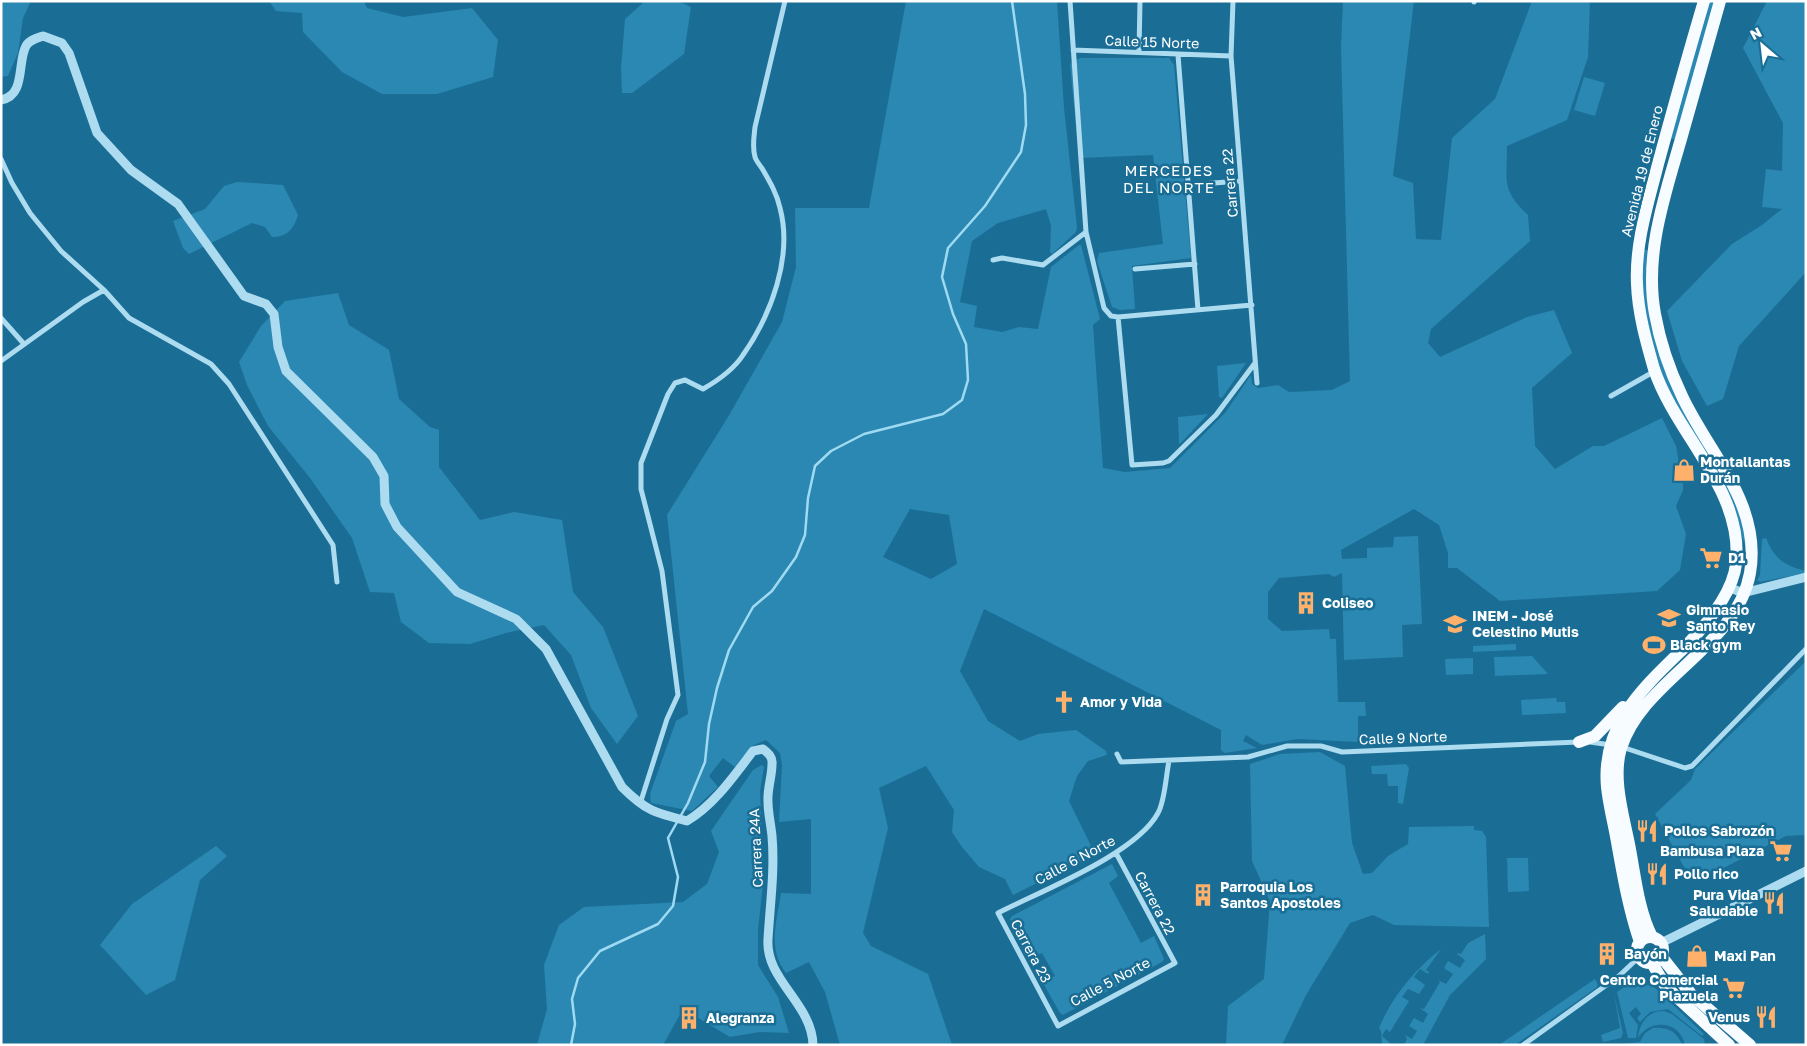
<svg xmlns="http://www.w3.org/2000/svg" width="1807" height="1046" font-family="'Golos Text',sans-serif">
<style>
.green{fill:#2a88b2;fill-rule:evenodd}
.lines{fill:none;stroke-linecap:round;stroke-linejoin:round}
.stream{stroke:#a0daf2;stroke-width:2.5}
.minor{stroke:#addbf0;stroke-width:5}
.tertiary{stroke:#addbf0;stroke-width:9}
.primary{stroke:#f6fcff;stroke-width:12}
.labels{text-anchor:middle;stroke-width:5;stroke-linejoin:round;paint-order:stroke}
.street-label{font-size:14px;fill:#fff;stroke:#1a6e95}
.poi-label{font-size:14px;font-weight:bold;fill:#fff;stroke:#1a6e95;text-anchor:start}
.neighbourhood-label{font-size:15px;letter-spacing:1px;fill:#fff;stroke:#1a6e95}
</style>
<rect width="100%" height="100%" fill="#1a6e95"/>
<!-- green -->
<path class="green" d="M 1,1 L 31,1 L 23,18 L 18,53 L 8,76 L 1,77 Z
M 269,1 L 364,1 L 367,8 L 403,17 L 472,8 L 498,40 L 493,77 L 437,94 L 382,94 L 342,72 L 303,32 L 302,13 L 276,11 Z
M 645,1 L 678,1 L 691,7 L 684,54 L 632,93 L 622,93 L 621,68 L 625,19 Z
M 906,1 L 1057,1 L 1064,108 L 1077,227 L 1076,232 L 1052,254 L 1050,252 L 1051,226 L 1046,209 L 998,223 L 972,241 L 960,302 L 977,306 L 974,327 L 1002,332 L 1019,327 L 1038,329 L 1051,267 L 1079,245 L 1081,245 L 1100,319 L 1093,325 L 1103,468 L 1125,472 L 1170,468 L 1225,413 L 1251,375 L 1252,384 L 1258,388 L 1278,385 L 1289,392 L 1332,390 L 1350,381 L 1341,46 L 1343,1 L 1414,1 L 1393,176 L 1413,183 L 1416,239 L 1441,240 L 1452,138 L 1495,99 L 1532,1 L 1590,1 L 1588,57 L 1567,120 L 1507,146 C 1507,182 1501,189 1528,215 L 1530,241 L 1431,329 L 1428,343 L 1440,357 L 1527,317 L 1554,310 L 1572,353 L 1532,388 L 1535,446 L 1555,469 L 1593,446 L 1604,446 L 1662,418 L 1676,446 L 1683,484 L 1683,490 L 1676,506 L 1686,534 L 1680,570 L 1657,591 L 1500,601 L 1457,568 L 1448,568 L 1448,553 L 1439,525 L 1414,509 L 1341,550 L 1342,559 L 1367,558 L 1367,548 L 1393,547 L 1394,537 L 1418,536 L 1422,624 L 1402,625 L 1403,657 L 1344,660 L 1342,573 L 1334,577 L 1329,574 L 1279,578 L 1268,592 L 1268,619 L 1282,631 L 1329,629 L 1330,639 L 1336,639 L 1338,702 L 1365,702 L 1366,716 L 1358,716 L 1358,742 L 1297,739 L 1262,745 L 1246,735 L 1243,741 L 1257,748 L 1225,753 L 1221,750 L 1221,730 L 984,609 L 960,671 L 988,721 L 1020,741 L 1038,734 L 1076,730 L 1106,751 L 1107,755 L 1088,761 L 1077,776 L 1069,801 L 1095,854 L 1013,895 L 1005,879 L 979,867 L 962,847 L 952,832 L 954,810 L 926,766 L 879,788 L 888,828 L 863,933 L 871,946 L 928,974 L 952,1045 L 840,1045 L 825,992 L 809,962 L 786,973 C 767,949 777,921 781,893 L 811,894 L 811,819 L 779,822 L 782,765 L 780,753 L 766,740 L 752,746 L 735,767 L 723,758 L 709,776 L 718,787 L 692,811 L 651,803 L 650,794 L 676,721 L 688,714 L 667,515 L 728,417 L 782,322 L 796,267 L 795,208 L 869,208 ZM 910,509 L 949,515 L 957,564 L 931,579 L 883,557 Z
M 1708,1 L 1715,1 L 1676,140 L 1670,138 Z
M 1767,1 L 1806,1 L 1806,272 L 1739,346 L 1723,399 L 1707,406 L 1682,361 L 1667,311 L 1732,244 L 1762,225 L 1782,209 L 1762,207 L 1766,169 L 1782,171 L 1783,123 L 1743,48 Z
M 1080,58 L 1169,58 L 1174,65 L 1191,258 L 1132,266 L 1135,309 L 1120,310 L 1112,307 L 1097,261 L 1099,253 L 1163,244 L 1153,155 L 1079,158 L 1070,64 Z
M 1584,77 L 1605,83 L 1595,116 L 1574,110 Z
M 237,182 L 283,185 L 298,215 C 294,229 287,237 272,237 L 265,227 L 252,223 L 189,254 L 183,248 L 173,221 L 205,209 L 224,186 Z
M 1643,250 L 1649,250 L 1649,312 L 1742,519 L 1748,553 L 1740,532 L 1666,385 L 1651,342 L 1642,291 Z
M 338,293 L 349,325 L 389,350 L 399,399 L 430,427 L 439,430 L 439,467 L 480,520 L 514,512 L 562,520 L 573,592 L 603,627 L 638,716 L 617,744 L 591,708 L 571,655 L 544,625 L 506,633 L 470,644 L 429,643 L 401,622 L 394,593 L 370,592 L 352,538 L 310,478 L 268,426 L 247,385 L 239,362 L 261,326 L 285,301 Z
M 1246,363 L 1222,398 L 1219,397 L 1217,366 Z
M 1208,414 L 1180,444 L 1179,443 L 1178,417 Z
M 1766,538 C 1775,559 1783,565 1806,571 L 1806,573 L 1760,582 L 1757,580 L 1760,575 L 1762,539 Z
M 1516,644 L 1516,650 L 1473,652 L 1473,646 Z
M 1532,656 L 1548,674 L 1495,676 L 1494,657 Z
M 1473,658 L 1473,674 L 1446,675 L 1445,659 Z
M 1806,661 L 1806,835 L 1786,836 L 1704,878 L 1684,867 L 1655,814 L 1691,780 L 1695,769 Z
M 1556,698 L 1557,702 L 1565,702 L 1566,713 L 1522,715 L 1521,700 Z
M 1320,752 L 1345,766 L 1352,843 L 1363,874 L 1372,873 L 1388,856 L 1408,844 L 1409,827 L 1474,826 L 1474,830 L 1482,831 L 1486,837 L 1489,927 L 1394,925 L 1373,915 L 1350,923 L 1306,995 L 1282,1045 L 1226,1045 L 1228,1006 L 1264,979 L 1270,901 L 1252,861 L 1250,764 L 1280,754 Z
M 1406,764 L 1409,768 L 1403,804 L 1398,803 L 1398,786 L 1388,786 L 1387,774 L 1372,774 L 1371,766 Z
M 762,765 L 764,767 L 760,791 L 764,875 L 758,930 L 758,965 L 778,997 L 789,1033 L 760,1032 L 730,1037 L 683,1009 L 663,1045 L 537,1045 L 547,1009 L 544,965 L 559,925 L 584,907 L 683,902 L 707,884 L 719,852 L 711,831 L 753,770 Z
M 216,846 L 227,856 L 200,880 L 175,980 L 146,995 L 100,945 L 132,904 Z
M 1507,858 L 1528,858 L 1529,891 L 1508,892 Z
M 1112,864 L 1118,876 L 1109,883 L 1141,943 L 1154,936 L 1164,959 L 1162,962 L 1063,1015 L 1060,1013 L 1043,983 L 1055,976 L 1042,953 L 1031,958 L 1010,919 L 1012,916 Z
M 1485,934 L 1486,959 L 1450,995 L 1423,1045 L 1404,1045 L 1407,1039 L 1405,1035 L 1412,1039 L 1417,1031 L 1409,1026 L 1414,1018 L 1423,1023 L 1428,1014 L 1420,1008 L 1424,1009 L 1440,982 L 1438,980 L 1446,984 L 1453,974 L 1444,968 L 1448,961 L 1460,968 L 1465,960 L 1457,954 L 1458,953 L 1461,954 L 1468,943 Z
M 1441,949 L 1426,970 L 1429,972 L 1428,974 L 1420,969 L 1414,977 L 1425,985 L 1419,994 L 1408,989 L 1402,997 L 1409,1001 L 1390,1032 L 1386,1029 L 1382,1036 L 1392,1045 L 1382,1045 L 1381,1031 L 1379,1028 C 1392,997 1414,970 1441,949 Z
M 1595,979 L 1598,985 L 1596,988 L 1515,1045 L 1499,1045 Z
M 1633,981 L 1654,987 L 1704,1034 L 1702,1036 L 1668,1009 L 1650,1012 L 1640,1022 L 1637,1018 L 1641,1014 L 1636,1007 L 1629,1013 L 1638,1025 L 1636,1038 L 1628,1038 L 1617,992 Z
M 1614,994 L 1623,1033 L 1621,1038 L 1603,1042 L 1601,1035 L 1620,1028 Z
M 1664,1011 L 1672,1014 L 1704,1039 L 1705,1045 L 1685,1045 C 1680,1021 1650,1018 1638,1038 C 1639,1024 1648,1010 1664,1011 Z
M 1653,1028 C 1667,1027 1677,1031 1682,1045 L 1612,1045 L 1640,1042 L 1645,1033 Z"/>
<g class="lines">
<!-- stream -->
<path class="stream" d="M 571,1045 L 575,1024 L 572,999 L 578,978 L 600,951 L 658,924 L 673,906 L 678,877 L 668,838 L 688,803 L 705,762 L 709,724 L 717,688 L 729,650 L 753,607 L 772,591 L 796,557 L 805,535 L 808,498 L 815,466 L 831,451 L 864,434 L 943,414 L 962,400 L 968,380 L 966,344 L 953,314 L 942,277 L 948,248 L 985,206 L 1021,152 L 1026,125 L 1025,94 L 1012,1"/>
<!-- minor -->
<path class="minor" d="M 1070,1 L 1086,232 L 1104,308 L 1111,316 L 1118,317 L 1252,305
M 1233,1 L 1231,56 L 1257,383
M 1474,2 L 1474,1
M 1073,50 L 1231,56
M 1139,52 L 1140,1
M 1178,55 L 1198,310
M 1,159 L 12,183 L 30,213 L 61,251 L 104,290 L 129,318 L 211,364 L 229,384 L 333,545 L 337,582
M 1188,185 L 1240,181
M 993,260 L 1002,258 L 1043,265 L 1086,232
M 1135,269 L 1195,264
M 1118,317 L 1132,465 L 1163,463 L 1169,461 L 1216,415 L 1255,363
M 1,318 L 24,344
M 1,361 L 83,302 L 104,290
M 1611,396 L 1655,371
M 1590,742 L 1611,745
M 1622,747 L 1685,768 L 1692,766 L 1806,649
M 1117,754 L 1121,762 L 1248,757 L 1287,746 L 1321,746 L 1342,752 L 1579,742
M 640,804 L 667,719 L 678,695 L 662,571 L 641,489 L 641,463 L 668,394 L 675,383 L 685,380 L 703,389 C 717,381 734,369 743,355 C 771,315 793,257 780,208 C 777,194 770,182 763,170 C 760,165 756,161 755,157 C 752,147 754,137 755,127 L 785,1
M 1116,853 L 1175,963 L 1058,1026 L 998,913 C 1041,891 1136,854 1158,813 C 1165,801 1166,775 1169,761
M 1523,1045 L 1619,976 L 1639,957"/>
<!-- tertiary -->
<path class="tertiary" d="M 1,100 C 26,96 17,62 26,46 C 29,40 37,38 43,36 L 62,43 L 69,53 L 97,133 L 131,170 L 178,204 L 244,296 L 266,304 L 274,314 L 278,347 L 286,371 L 373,457 L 384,476 L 385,504 L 397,527 L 457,592 L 516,619 L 546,649 L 622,787 C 646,811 655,813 687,821 C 714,805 734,776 753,751 L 763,749 C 768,753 773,757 772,764 C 772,777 767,789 768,802 C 768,813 771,825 772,836 C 775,870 770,905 768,939 C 765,980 812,1003 813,1045
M 1728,587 L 1743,593 L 1806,577
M 1661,943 L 1806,871"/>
<!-- primary -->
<path class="primary" d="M 1579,742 L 1595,736 L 1623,707
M 1652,937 C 1638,910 1635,874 1629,844 C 1623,814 1612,778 1621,748 C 1643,679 1737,647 1750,573 C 1762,504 1709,454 1682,396 C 1670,371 1660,342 1655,314 C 1644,254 1665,195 1681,139 C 1694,93 1707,47 1720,1
M1637 950a13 13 0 1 1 26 0a13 13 0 1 1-26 0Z
M 1640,942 C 1629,910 1623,876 1617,842 C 1614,824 1609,806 1607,787 C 1601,724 1645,686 1686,646 C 1705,626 1733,593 1736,564 C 1744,490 1676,435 1654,369 C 1646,341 1638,313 1637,284 C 1635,243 1648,204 1658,164 C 1673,109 1688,55 1704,1
M 1661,956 L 1691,994 L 1750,1045
M 1652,963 L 1666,987 L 1729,1045"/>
</g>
<!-- icons -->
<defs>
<symbol id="shop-bare" viewBox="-9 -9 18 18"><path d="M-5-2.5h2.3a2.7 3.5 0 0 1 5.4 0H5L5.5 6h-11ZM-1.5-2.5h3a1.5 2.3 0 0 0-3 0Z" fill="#ffb16c" stroke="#1a6e95" stroke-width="2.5" paint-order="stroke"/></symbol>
<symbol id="supermarket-bare" viewBox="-9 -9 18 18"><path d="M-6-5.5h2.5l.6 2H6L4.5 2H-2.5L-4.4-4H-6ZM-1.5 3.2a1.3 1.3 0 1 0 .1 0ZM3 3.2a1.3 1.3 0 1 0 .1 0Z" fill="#ffb16c" stroke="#1a6e95" stroke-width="2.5" paint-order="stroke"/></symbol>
<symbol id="building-bare" viewBox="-9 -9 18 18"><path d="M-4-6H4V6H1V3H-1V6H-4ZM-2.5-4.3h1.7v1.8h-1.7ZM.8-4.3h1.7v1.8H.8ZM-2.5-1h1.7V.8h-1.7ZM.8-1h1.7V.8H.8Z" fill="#ffb16c" stroke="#1a6e95" stroke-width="2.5" paint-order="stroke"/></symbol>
<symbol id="university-bare" viewBox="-9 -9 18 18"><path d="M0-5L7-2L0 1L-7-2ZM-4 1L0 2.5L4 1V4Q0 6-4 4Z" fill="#ffb16c" stroke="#1a6e95" stroke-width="2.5" paint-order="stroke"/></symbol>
<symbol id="school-bare" viewBox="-9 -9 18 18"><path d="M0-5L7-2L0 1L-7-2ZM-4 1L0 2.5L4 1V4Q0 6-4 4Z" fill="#ffb16c" stroke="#1a6e95" stroke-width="2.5" paint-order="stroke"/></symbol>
<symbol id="stadium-bare" viewBox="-9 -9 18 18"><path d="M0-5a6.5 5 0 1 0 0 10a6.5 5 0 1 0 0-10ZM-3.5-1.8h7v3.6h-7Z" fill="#ffb16c" stroke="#1a6e95" stroke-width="2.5" paint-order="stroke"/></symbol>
<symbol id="church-bare" viewBox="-9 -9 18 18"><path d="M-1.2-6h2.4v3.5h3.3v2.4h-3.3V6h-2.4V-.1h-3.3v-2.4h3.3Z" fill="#ffb16c" stroke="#1a6e95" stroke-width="2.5" paint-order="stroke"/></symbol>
<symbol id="restaurant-bare" viewBox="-9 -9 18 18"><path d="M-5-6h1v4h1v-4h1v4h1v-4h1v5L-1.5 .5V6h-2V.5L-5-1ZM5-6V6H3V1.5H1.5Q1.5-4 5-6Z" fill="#ffb16c" stroke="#1a6e95" stroke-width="2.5" paint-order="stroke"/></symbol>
</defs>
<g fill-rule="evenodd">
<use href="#shop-bare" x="1668" y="454" width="32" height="32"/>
<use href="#supermarket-bare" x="1695" y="542" width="32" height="32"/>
<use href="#building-bare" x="1290" y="587" width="32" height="32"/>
<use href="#university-bare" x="1653" y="602" width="32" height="32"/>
<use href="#school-bare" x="1439" y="608" width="32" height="32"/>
<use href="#stadium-bare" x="1638" y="629" width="32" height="32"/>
<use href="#church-bare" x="1048" y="686" width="32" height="32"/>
<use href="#restaurant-bare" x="1631" y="815" width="32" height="32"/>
<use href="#supermarket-bare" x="1765" y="835" width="32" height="32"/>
<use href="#restaurant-bare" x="1641" y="858" width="32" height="32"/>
<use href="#building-bare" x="1187" y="879" width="32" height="32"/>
<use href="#restaurant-bare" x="1758" y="887" width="32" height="32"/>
<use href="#building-bare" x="1591" y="938" width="32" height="32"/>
<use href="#shop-bare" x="1681" y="940" width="32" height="32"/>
<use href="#supermarket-bare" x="1718" y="972" width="32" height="32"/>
<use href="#restaurant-bare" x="1750" y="1001" width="32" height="32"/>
<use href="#building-bare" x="673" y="1002" width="32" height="32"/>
</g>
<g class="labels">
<!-- street labels -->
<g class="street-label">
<text transform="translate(1152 42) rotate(2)" y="5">Calle 15 Norte</text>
<text transform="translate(1642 171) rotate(-76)" y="5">Avenida 19 de Enero</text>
<text transform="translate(1230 183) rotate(-95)" y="5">Carrera 22</text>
<text transform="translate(1403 738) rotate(-2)" y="5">Calle 9 Norte</text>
<text transform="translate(756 848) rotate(-93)" y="5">Carrera 24A</text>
<text transform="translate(1075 860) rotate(-28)" y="5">Calle 6 Norte</text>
<text transform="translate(1155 903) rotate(62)" y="5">Carrera 22</text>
<text transform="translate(1031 951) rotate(62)" y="5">Carrera 23</text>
<text transform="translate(1110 982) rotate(-28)" y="5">Calle 5 Norte</text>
</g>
<!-- poi labels -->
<g class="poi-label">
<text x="1700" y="467">Montallantas<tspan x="1700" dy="16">Durán</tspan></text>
<text x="1728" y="563">D1</text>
<text x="1322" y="608">Coliseo</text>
<text x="1686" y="615">Gimnasio<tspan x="1686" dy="16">Santo Rey</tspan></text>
<text x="1472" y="621">INEM - José<tspan x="1472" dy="16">Celestino Mutis</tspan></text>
<text x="1670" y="650">Black gym</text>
<text x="1080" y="707">Amor y Vida</text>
<text x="1664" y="836">Pollos Sabrozón</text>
<text x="1764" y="856" text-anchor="end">Bambusa Plaza</text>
<text x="1674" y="879">Pollo rico</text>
<text x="1220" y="892">Parroquia Los<tspan x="1220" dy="16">Santos Apostoles</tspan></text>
<text x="1758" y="900" text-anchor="end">Pura Vida<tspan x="1758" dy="16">Saludable</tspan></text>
<text x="1624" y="959">Bayón</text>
<text x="1714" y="961">Maxi Pan</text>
<text x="1718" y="985" text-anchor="end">Centro Comercial<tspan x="1718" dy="16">Plazuela</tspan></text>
<text x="1750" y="1022" text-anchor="end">Venus</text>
<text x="706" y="1023">Alegranza</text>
</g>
<!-- neighbourhood labels -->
<g class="neighbourhood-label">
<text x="1169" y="176">MERCEDES<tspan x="1169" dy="17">DEL NORTE</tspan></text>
</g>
</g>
<!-- border -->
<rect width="1807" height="1046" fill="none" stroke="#ffffff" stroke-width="5"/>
<!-- north arrow -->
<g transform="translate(1762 45) rotate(332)" stroke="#1a6e95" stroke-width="4" paint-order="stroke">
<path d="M0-4L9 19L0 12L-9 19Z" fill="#ffffff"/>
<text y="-8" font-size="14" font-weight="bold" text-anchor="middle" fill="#ffffff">N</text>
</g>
</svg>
